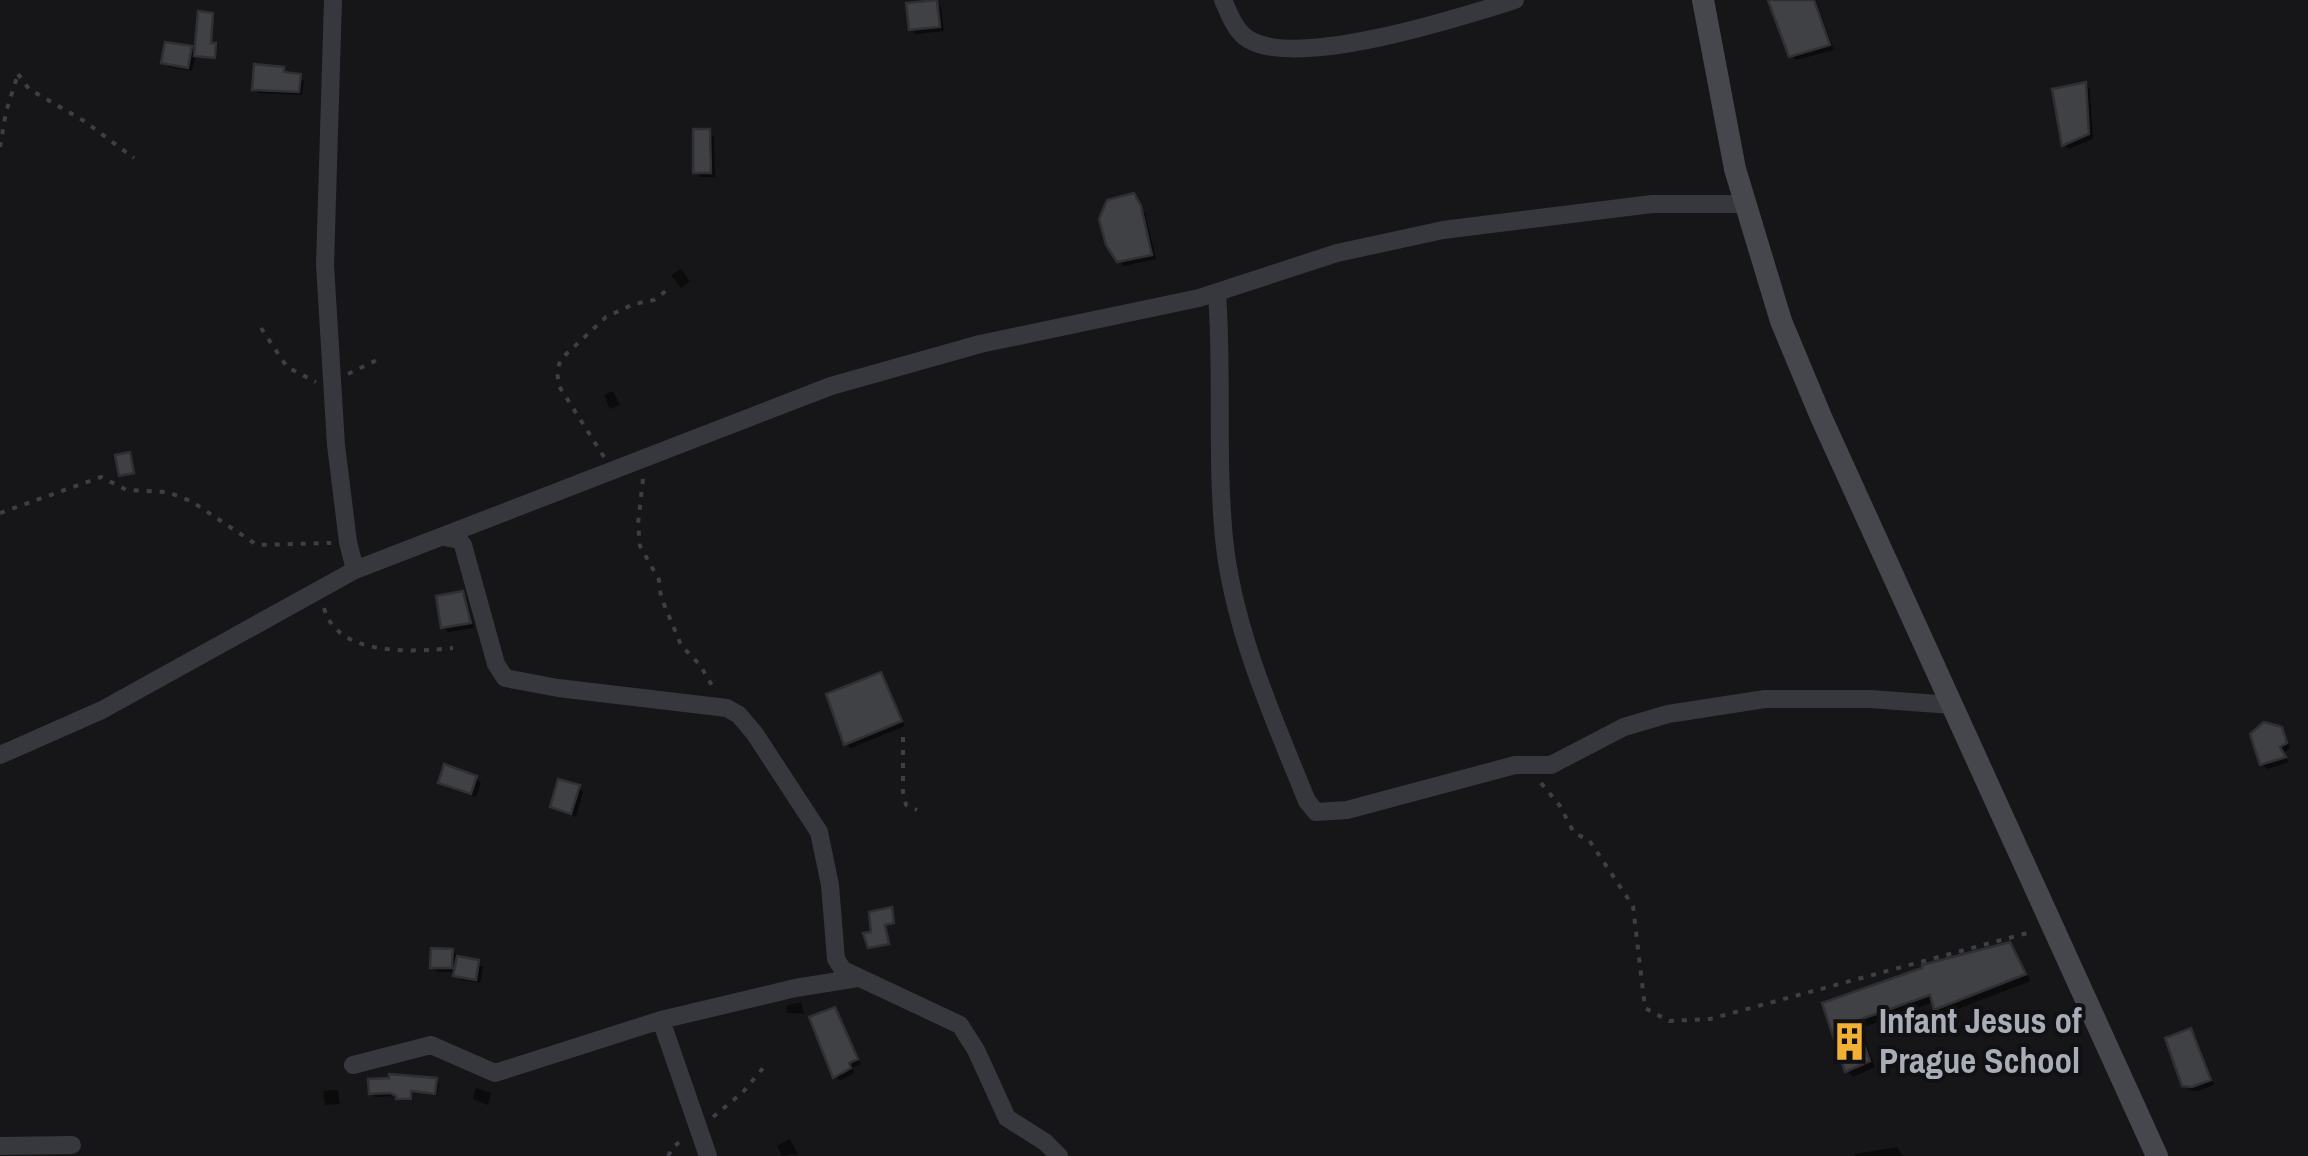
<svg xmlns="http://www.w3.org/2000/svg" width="2308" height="1156" font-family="'Archivo Narrow',sans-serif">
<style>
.shadow{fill:#0007}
.building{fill:#404145;stroke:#303034;stroke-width:2.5}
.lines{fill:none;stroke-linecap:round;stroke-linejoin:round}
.path{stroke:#3d3f44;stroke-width:4;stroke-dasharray:5 8;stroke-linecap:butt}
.street{stroke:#37383d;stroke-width:18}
.secondary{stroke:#45474d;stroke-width:22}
.labels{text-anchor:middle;stroke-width:8;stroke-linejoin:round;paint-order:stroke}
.poi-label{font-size:35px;font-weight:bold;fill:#a8adb8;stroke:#111113;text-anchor:start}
</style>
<rect width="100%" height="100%" fill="#161618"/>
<!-- shadow -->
<path class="shadow" d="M 1781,0 L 1816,0 L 1834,50 L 1796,60 L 1791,55 Z
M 936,2 L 941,7 L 944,31 L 916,34 L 911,29 Z
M 212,15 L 212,45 L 217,47 L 216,59 L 196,55 L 192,71 L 169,67 L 164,62 L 191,48 L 197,54 Z
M 283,70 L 304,81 L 302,95 L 258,93 L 254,89 Z
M 2085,84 L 2090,89 L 2093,139 L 2069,149 L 2064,144 Z
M 709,132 L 714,137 L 715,177 L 701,177 L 696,172 Z
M 1134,196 L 1145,213 L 1156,259 L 1124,266 L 1119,261 Z
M 681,269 L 690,281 L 681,288 L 671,275 Z
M 613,391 L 620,405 L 610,409 L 604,395 Z
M 462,594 L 467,599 L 474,628 L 448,632 L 443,627 Z
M 880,675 L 905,726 L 851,748 L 846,744 Z
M 2281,729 L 2290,748 L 2283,753 L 2289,762 L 2267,769 L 2262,764 Z
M 476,778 L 481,783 L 476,797 L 446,787 L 441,782 Z
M 578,787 L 583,792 L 576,817 L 552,807 Z
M 2009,944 L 2031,981 L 1942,1015 L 1934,1002 L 1861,1028 L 1875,1067 L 1853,1077 L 1847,1071 L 1825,1004 Z
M 452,952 L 483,967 L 480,983 L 461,980 L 456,972 L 437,972 L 432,967 Z
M 801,1002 L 804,1014 L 787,1013 L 786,1006 Z
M 834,1010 L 861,1064 L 852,1068 L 854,1073 L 840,1081 L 835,1076 Z
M 2191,1031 L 2196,1036 L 2214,1085 L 2198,1091 L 2189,1090 L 2184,1084 Z
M 436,1080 L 439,1083 L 437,1096 L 413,1093 L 413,1101 L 402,1101 L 395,1096 L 375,1097 L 371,1093 Z
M 476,1088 L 491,1093 L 488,1105 L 473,1099 Z
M 338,1090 L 340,1104 L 325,1105 L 323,1091 Z
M 790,1139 L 798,1154 L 782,1156 L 777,1146 Z
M 1897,1147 L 1903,1156 L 1855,1156 L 1854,1154 Z"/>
<!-- building -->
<path class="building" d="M 937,0 L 940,27 L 909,30 L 906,3 Z
M 1768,0 L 1814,0 L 1830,45 L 1789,57 Z
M 198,11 L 213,13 L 211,43 L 216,43 L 215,58 L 194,56 Z
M 165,42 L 192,46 L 188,68 L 161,63 Z
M 254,64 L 284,67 L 284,72 L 301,74 L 299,92 L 252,90 Z
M 2086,82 L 2089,134 L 2062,146 L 2052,89 Z
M 693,129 L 710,129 L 711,173 L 693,173 Z
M 1134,193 L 1141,206 L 1152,255 L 1117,262 L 1106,245 L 1099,219 L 1107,200 Z
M 130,452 L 134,473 L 119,476 L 115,455 Z
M 463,591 L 471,623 L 441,628 L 436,596 Z
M 881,672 L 902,721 L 844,745 L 826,694 Z
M 2264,722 L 2282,727 L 2287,743 L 2280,747 L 2286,757 L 2260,765 L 2250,734 Z
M 444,764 L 477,776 L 471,794 L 438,783 Z
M 558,779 L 580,785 L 571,814 L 550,807 Z
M 892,907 L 894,923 L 885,925 L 889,944 L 868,948 L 863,933 L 871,932 L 869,912 Z
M 2010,942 L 2026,974 L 1934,1010 L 1930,995 L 1856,1021 L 1870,1061 L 1845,1072 L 1822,1003 L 1922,968 L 1922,965 Z
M 431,948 L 453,949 L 452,968 L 430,968 Z
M 457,956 L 479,960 L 476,980 L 453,976 Z
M 835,1007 L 858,1059 L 849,1063 L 851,1068 L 833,1078 L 809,1017 Z
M 2191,1028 L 2211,1080 L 2192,1087 L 2182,1086 L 2165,1038 Z
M 389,1074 L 437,1078 L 435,1094 L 411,1091 L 411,1099 L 396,1099 L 396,1096 L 390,1093 L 369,1094 L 368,1079 L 389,1078 Z"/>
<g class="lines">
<!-- path -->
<path class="path" d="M 18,74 L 29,89 L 84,121 L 134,158
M 0,147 L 6,112 L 18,74
M 261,328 L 287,367 L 316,382
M 348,374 L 383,357
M 604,457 L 559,386 L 557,371 L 561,359 L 606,317 L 634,304 L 654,300 L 667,290
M 643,479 L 638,524 L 640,546 L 659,580 L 661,597 L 681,645 L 700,665 L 714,689
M 0,513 L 101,477 L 127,490 L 167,492 L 191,501 L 257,545 L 331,543
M 324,608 C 337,657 413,652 453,648
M 903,737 L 903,792 L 906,805 L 917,810
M 1541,783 L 1560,806 L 1574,833 L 1589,840 L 1633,906 L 1645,1008 L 1669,1021 L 1710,1019 L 2031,932
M 713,1117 L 743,1092 L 763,1068
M 668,1156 L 673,1147 L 685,1138"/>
<!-- street -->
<path class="street" d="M 333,0 L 325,265 L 336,445 L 348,542 L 355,570
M 1223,0 C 1229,13 1235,31 1248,39 C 1297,70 1461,17 1515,0
M 1217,293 C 1223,374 1216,457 1224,538 C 1233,629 1273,717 1307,801 L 1316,812 L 1347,810 L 1515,765 L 1551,765 L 1624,727 L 1668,714 L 1765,699 L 1870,699 L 1952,705
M 444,537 L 459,540 L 463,545 L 496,664 L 505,678 L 558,688 L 727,708 L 739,715 L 755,734 L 819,832 L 830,885 L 836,959 L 843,970 L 960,1025 L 976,1050 L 1007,1118 L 1045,1142 L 1059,1156
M 0,755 L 102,710 L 355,570 L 831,386 L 980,344 L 1199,298 L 1337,253 L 1443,230 L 1652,204 L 1746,204
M 661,1020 L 708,1156
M 353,1065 L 431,1045 L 495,1073 L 661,1020 L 795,988 L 858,978
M 0,1146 L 72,1145"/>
<!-- secondary -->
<path class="secondary" d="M 1703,0 L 1735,169 L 1781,321 L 1821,417 L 2157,1156"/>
</g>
<!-- icons -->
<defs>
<symbol id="building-bare" viewBox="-9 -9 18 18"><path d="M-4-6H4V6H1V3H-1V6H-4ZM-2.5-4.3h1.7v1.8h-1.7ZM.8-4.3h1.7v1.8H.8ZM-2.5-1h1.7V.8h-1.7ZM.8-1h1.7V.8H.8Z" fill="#f2b134" stroke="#111113" stroke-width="2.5" paint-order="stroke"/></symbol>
</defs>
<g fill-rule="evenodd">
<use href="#building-bare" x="1822" y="1014" width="55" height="55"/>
</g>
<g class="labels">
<!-- poi labels -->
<g class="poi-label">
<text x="1879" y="1033">Infant Jesus of<tspan x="1879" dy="40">Prague School</tspan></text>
</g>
</g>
</svg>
